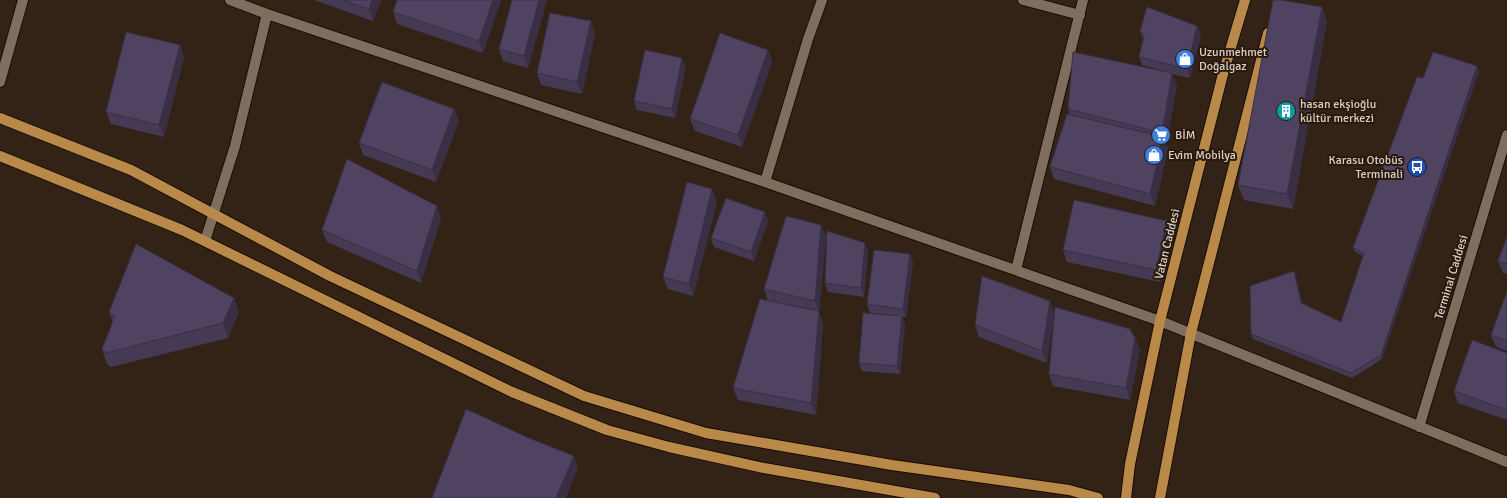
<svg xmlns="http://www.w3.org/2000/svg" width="1507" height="498" font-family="Signika,sans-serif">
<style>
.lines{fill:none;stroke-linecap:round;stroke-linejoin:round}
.minor-casing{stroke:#1a0c03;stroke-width:12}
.major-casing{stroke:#1a0c03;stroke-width:12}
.minor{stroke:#7f6d5e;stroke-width:10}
.major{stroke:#b88948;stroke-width:10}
.wall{fill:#453a53}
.shaded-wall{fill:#382f44}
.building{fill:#504361;stroke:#382f44}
.labels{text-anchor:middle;stroke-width:4;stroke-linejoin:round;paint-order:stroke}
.poi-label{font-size:12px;fill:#dad0c8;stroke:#291a0d;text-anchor:start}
.street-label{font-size:12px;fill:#dad0c8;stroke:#291a0d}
</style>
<rect width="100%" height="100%" fill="#332317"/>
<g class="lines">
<defs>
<path id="minor" d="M 230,0 L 267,14 L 765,182 L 1160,321 L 1507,462
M 1023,0 L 1080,15
M 0,82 L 23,0
M 765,182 L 808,39 L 822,0
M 205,241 L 235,146 L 267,14
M 1016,270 L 1083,0
M 1419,427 L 1507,135"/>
<path id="major" d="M 0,118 L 131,170 L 330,276 L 584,396 L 706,433 L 892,465 L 1069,490 L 1098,498
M 0,156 L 182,230 L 512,392 L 607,430 L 669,447 L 764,468 L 935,498
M 1126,498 L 1130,464 L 1160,321 L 1223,74 L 1245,0
M 1160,498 L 1191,333 L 1268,33"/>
</defs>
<!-- minor casing -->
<use href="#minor" class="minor-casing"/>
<!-- major casing -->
<use href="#major" class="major-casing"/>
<!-- minor -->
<use href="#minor" class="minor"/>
<!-- major -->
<use href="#major" class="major"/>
</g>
<!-- wall -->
<path class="wall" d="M 314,0 L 381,0 L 373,21 Z
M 501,0 L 483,53 L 397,24 L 393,12 Z
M 512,0 L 547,0 L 528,68 L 503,61 L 499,49 Z
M 1322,7 L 1327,22 L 1293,209 L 1244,200 L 1238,185 Z
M 1197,26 L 1201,35 L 1190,78 L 1172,74 L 1177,85 L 1166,145 L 1168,149 L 1155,206 L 1054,179 L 1050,167 L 1070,115 L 1068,109 L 1168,72 L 1142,65 L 1139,57 L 1143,39 L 1140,31 Z
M 595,33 L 582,94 L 541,85 L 537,73 Z
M 768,50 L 772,62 L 742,147 L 695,131 L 690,119 Z
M 184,57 L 164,137 L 111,124 L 106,112 Z
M 686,67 L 675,118 L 637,110 L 634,101 Z
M 1479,71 L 1382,359 L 1352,378 L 1253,339 L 1251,334 L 1296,276 L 1302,303 L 1341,322 L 1363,256 L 1355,252 L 1353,248 L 1423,78 Z
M 454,109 L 459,121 L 436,182 L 363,155 L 359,143 Z
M 717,201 L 693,296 L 668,289 L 663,277 Z
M 765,212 L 768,221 L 754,261 L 714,247 L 711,238 Z
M 441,218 L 421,283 L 327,242 L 322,230 Z
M 821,225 L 826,237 L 819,312 L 823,323 L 816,415 L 738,400 L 733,388 L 768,301 L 764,289 Z
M 1171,233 L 1160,282 L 1067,262 L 1063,250 Z
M 1507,237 L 1507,274 L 1503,273 L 1498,261 Z
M 868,252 L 864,297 L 828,292 L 825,283 Z
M 910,254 L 913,263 L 906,317 L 902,317 L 905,325 L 900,374 L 862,371 L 859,363 L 884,314 L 870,313 L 867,304 Z
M 1507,291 L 1507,351 L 1496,347 L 1491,335 Z
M 1050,301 L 1054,313 L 1047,363 L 979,337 L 975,325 Z
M 109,312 L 239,312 L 228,338 L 111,367 L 107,364 L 102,349 L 113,323 Z
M 1135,338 L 1140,350 L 1130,400 L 1053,386 L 1049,374 Z
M 1507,353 L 1507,420 L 1458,403 L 1454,391 Z"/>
<!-- shaded-wall -->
<path class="shaded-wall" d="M 372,0 L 381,0 L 373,21 L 369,9 Z
M 493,0 L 501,0 L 483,53 L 479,41 Z
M 539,0 L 547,0 L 528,68 L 524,56 Z
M 1322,7 L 1327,22 L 1293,209 L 1287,194 Z
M 591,21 L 595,33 L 582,94 L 577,82 Z
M 1197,26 L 1201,35 L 1190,78 L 1187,69 Z
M 180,45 L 184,57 L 164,137 L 159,125 Z
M 768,50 L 772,62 L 742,147 L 738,135 Z
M 682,58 L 686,67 L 675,118 L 672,109 Z
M 1477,66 L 1479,71 L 1382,359 L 1381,355 Z
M 1172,73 L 1177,85 L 1166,145 L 1168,149 L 1155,206 L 1150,194 L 1163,137 L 1162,133 Z
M 454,109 L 459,121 L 436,182 L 432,170 Z
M 712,189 L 717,201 L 693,296 L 689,284 Z
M 437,206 L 441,218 L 421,283 L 417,271 Z
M 765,212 L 768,221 L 754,261 L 751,252 Z
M 1167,221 L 1171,233 L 1160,282 L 1156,270 Z
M 821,225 L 826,237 L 819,312 L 823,323 L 816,415 L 811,403 L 819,312 L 815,301 Z
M 865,243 L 868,252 L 864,297 L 861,288 Z
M 910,254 L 913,263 L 906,317 L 903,309 Z
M 1294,271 L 1296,276 L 1303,307 L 1301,303 Z
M 234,298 L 239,312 L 228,338 L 223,323 Z
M 1050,301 L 1054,313 L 1047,363 L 1042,351 Z
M 902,316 L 905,325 L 900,374 L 897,366 Z
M 1135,338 L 1140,350 L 1130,400 L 1126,388 Z
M 574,456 L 578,468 L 566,498 L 556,498 Z"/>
<!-- building -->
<path class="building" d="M 343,0 L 372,0 L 369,9 Z
M 397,0 L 493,0 L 479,41 L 393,12 Z
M 512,0 L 539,0 L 524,56 L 499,49 Z
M 1273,0 L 1281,0 L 1322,7 L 1287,194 L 1238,185 Z
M 1147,7 L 1197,26 L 1187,69 L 1139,57 L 1144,36 L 1140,31 Z
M 550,13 L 591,21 L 577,82 L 537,73 Z
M 126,32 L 180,45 L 159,125 L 106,112 Z
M 720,33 L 768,50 L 738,135 L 690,119 Z
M 645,50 L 682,58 L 672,109 L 634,101 Z
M 1073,52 L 1172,73 L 1162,133 L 1068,109 Z
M 1433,52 L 1477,66 L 1381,355 L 1351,373 L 1251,334 L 1250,286 L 1294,271 L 1301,303 L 1341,322 L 1364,253 L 1353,248 L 1417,77 L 1423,78 Z
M 382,82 L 454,109 L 432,170 L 359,143 Z
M 1067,114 L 1163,137 L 1150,194 L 1050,167 Z
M 347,159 L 437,206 L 417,271 L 322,230 Z
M 687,182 L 712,189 L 689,284 L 663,277 Z
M 726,198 L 765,212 L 751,252 L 711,238 Z
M 1074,200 L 1167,221 L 1156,270 L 1063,250 Z
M 786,216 L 821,225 L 815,301 L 764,289 Z
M 827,231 L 865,243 L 861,288 L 825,283 Z
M 1507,237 L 1507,264 L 1498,261 Z
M 136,244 L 234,298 L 223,323 L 106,353 L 102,349 L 115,316 L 109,312 Z
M 874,250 L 910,254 L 903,309 L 867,304 Z
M 982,276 L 1050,301 L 1042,351 L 975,325 Z
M 1507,291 L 1507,341 L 1491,335 Z
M 760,299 L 819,311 L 811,403 L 733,388 Z
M 1055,307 L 1130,329 L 1135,338 L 1126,388 L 1049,374 Z
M 863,313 L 902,316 L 897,366 L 859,363 Z
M 1472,340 L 1507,353 L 1507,410 L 1454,391 Z
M 466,409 L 529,438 L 574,456 L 556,498 L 432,498 Z"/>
<!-- icons -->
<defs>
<symbol id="shop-disc" viewBox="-11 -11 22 22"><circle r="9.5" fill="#3f7fe0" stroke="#291a0d"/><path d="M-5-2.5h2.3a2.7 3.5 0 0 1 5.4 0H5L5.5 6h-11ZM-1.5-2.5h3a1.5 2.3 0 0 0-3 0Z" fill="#fff"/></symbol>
<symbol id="building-disc" viewBox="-11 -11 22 22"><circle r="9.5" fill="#0f9aa8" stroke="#291a0d"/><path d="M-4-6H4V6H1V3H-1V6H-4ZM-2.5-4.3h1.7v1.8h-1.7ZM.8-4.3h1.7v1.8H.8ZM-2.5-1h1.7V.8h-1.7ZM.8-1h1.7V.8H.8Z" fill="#fff"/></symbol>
<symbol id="supermarket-disc" viewBox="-11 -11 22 22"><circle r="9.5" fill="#3f7fe0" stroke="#291a0d"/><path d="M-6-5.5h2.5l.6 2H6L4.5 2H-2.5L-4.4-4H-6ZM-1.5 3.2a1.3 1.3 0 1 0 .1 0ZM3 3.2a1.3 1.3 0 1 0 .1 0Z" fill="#fff"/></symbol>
<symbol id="bus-disc" viewBox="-11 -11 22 22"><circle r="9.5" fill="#1a4fb4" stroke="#291a0d"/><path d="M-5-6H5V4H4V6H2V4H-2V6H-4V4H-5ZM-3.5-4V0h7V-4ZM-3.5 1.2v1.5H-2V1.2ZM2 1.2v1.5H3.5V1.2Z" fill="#fff"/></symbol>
</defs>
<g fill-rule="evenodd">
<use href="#shop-disc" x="1174" y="48" width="22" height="22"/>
<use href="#building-disc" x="1275" y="100" width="22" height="22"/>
<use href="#supermarket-disc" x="1150" y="124" width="22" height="22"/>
<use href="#shop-disc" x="1143" y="144" width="22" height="22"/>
<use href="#bus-disc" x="1406" y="156" width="22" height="22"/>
</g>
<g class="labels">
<!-- poi labels -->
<g class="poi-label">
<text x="1199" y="56">Uzunmehmet<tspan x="1199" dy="14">Doğalgaz</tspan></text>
<text x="1300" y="108">hasan ekşioğlu<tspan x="1300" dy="14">kültür merkezi</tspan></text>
<text x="1175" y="139">BİM</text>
<text x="1168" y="159">Evim Mobilya</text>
<text x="1403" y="164" text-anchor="end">Karasu Otobüs<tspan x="1403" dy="14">Terminali</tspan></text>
</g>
<!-- street labels -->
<g class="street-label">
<text transform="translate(1167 244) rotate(-76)" y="4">Vatan Caddesi</text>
<text transform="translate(1451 277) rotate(-73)" y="4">Terminal Caddesi</text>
</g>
</g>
</svg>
